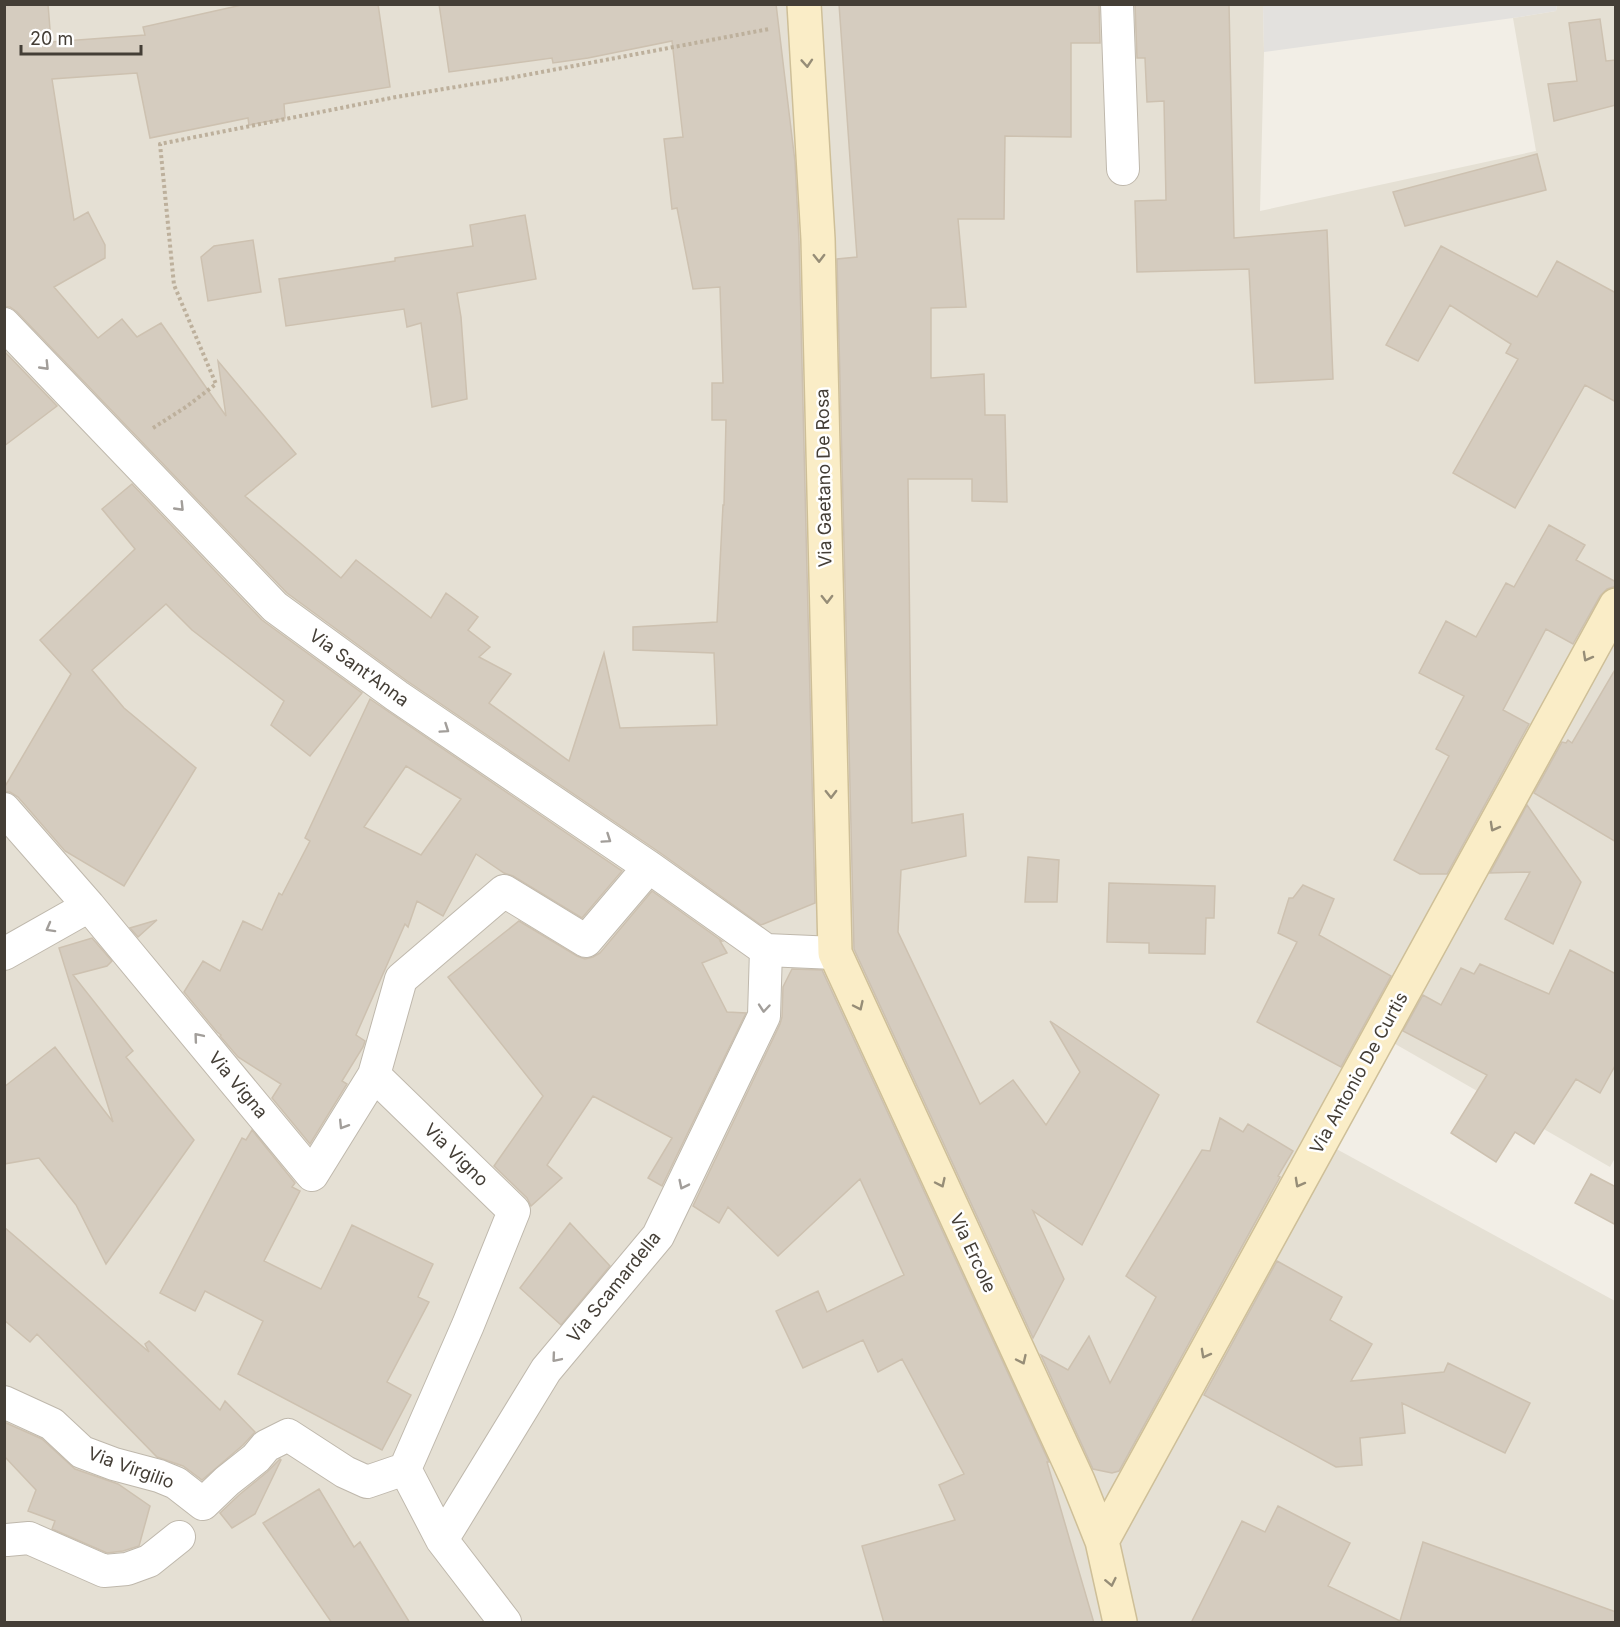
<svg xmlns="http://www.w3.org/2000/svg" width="1620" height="1627" font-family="Inter,sans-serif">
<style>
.residential{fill:#e5e0d4}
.parking{fill:#e3e1de}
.building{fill:#d5ccbf;stroke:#cdc1b0;stroke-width:1.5;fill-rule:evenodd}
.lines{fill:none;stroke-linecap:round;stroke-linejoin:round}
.street-casing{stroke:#bfb8ac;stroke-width:34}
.secondary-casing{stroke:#cebf98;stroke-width:36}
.path{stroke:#bdb09c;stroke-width:4;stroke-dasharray:3 3;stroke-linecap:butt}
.street{stroke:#fff;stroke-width:32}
.secondary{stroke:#faedc7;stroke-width:33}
.oneway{stroke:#968d77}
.oneway2{stroke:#a29e9a}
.labels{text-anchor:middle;stroke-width:5;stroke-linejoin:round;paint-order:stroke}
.street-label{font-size:18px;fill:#443e36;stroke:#fff}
</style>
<rect width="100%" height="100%" fill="#f2eee6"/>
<!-- residential -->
<path class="residential" d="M 5,5 L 1263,5 L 1264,52 L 1260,211 L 1536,151 L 1513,18 L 1556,11 L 1557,5 L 1615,5 L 1615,1158 L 1610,1167 L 1390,1041 L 1331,1146 L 1615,1301 L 1615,1622 L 5,1622 Z"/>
<!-- parking -->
<path class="parking" d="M 1263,5 L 1263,4 L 1557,5 L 1556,11 L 1513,18 L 1264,52 Z"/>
<!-- building -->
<path class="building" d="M 4,4 L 48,4 L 51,42 L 145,35 L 143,27 L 246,4 L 378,4 L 390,87 L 284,104 L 285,118 L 249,125 L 248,118 L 150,138 L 137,73 L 52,79 L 74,220 L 88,212 L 105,245 L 105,258 L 54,287 L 98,338 L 122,319 L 137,337 L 161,323 L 226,416 L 218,361 L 296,454 L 245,496 L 341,578 L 356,560 L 431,618 L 446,593 L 478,617 L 468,630 L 490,647 L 479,657 L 511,674 L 489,703 L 569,761 L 604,653 L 620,728 L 717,725 L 714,653 L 633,650 L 633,627 L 717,622 L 723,505 L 724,505 L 726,420 L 712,420 L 712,383 L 723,383 L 720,287 L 693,289 L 677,208 L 672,209 L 664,139 L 683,137 L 672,41 L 588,58 L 553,63 L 552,58 L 449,72 L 439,4 L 776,4 L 795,162 L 799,240 L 815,903 L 761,925 L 659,852 L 407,681 L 287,593 L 17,312 L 10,307 L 4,307 Z
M 839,4 L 1099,4 L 1100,43 L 1071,43 L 1071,137 L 1005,136 L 1004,219 L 958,219 L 966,307 L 931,308 L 931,378 L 984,374 L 985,415 L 1005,415 L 1007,502 L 972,501 L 972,479 L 908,479 L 912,823 L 963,814 L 966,856 L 901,870 L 898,932 L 980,1104 L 1013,1080 L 1046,1125 L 1080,1072 L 1050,1021 L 1159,1095 L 1082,1245 L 1033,1211 L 1064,1279 L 1033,1338 L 854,949 L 837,259 L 857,257 Z
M 1135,4 L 1229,4 L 1234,238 L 1327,230 L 1333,379 L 1255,383 L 1249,269 L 1137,272 L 1135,201 L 1166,200 L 1164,101 L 1147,102 L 1145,58 L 1137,58 Z
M 1600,19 L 1606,61 L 1616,60 L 1616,105 L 1554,121 L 1548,84 L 1577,81 L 1569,23 Z
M 1537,154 L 1546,190 L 1405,226 L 1393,192 Z
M 525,215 L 536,279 L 457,293 L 461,317 L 467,399 L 432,407 L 421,323 L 407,327 L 404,309 L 286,326 L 279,279 L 395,261 L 395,258 L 473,246 L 470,225 Z
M 253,240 L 261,292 L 208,301 L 201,257 L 214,246 Z
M 1441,246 L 1537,297 L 1557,261 L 1616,293 L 1616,402 L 1585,385 L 1515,508 L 1453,473 L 1518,359 L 1506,353 L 1511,344 L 1450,305 L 1418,361 L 1386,345 Z
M 4,351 L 57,406 L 4,446 Z
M 132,484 L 262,620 L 362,693 L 310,756 L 271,725 L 284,701 L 192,630 L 166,604 L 92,670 L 124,708 L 196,768 L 124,886 L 65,851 L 18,797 L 10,792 L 4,792 L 4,788 L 71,674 L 40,640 L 135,549 L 102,509 Z
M 1549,525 L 1585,545 L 1576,560 L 1616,582 L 1616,586 L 1607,589 L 1600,596 L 1573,644 L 1546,629 L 1503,710 L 1529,724 L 1447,874 L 1420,874 L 1394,860 L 1449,756 L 1436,749 L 1464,696 L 1419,673 L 1446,621 L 1476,637 L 1506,583 L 1514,587 Z
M 1616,668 L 1616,842 L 1534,793 L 1562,742 L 1566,743 L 1568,740 L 1572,743 Z
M 370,699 L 622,871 L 582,918 L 513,876 L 504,873 L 476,854 L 443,916 L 417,901 L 408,927 L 405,924 L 356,1035 L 365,1041 L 363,1047 L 342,1081 L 347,1084 L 310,1144 L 272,1098 L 281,1084 L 238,1057 L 220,1036 L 221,1035 L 217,1032 L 184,992 L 203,961 L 220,971 L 243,921 L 262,930 L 279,893 L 282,895 L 310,841 L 305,838 ZM 406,766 L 461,799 L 421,855 L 364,827 Z
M 1527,805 L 1581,882 L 1553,944 L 1505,919 L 1530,872 L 1490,873 Z
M 1028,857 L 1059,860 L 1057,902 L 1025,902 Z
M 1109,883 L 1215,886 L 1214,918 L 1206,918 L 1205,954 L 1149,953 L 1149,943 L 1107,942 Z
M 1303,885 L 1334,899 L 1319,935 L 1391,976 L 1341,1067 L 1257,1022 L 1297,942 L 1278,933 L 1289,898 L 1293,898 Z
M 652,891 L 722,941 L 720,941 L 727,953 L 702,963 L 727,1012 L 746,1013 L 662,1186 L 648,1178 L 672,1138 L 593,1096 L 547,1165 L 562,1178 L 531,1206 L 527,1198 L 494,1166 L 543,1096 L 448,977 L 519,921 L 577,956 L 585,959 L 593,957 L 600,953 Z
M 157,920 L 138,937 L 130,928 Z
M 92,938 L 112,961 L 107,966 L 73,975 L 133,1051 L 126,1057 L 194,1140 L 106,1264 L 76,1205 L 39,1158 L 4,1164 L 4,1087 L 55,1047 L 113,1122 L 59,948 Z
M 1570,950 L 1616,974 L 1616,1064 L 1600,1093 L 1576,1079 L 1534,1144 L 1515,1132 L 1496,1162 L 1451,1133 L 1487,1075 L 1403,1031 L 1423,995 L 1441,1005 L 1461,968 L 1474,974 L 1480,964 L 1549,994 Z
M 792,969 L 822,970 L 1049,1462 L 1047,1462 L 1094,1623 L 884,1623 L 862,1546 L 955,1520 L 939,1485 L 964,1474 L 902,1359 L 878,1372 L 863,1340 L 803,1368 L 776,1311 L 818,1291 L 827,1312 L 904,1275 L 860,1179 L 778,1256 L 728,1207 L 719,1223 L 693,1206 L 780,1024 L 782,1017 L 783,987 Z
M 1220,1118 L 1243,1132 L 1248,1124 L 1293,1151 L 1278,1176 L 1280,1177 L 1119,1471 L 1112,1473 L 1093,1469 L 1041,1355 L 1068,1370 L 1089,1336 L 1110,1383 L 1156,1297 L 1126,1276 L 1202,1150 L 1210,1151 Z
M 252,1130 L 295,1183 L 292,1187 L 300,1191 L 264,1261 L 321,1289 L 352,1225 L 433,1264 L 418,1297 L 429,1302 L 387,1382 L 411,1395 L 382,1450 L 238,1374 L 263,1321 L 205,1291 L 195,1311 L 160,1293 L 242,1138 L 246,1140 Z
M 1591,1174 L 1616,1187 L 1616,1225 L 1575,1203 Z
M 570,1223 L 610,1266 L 561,1325 L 520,1288 Z
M 4,1227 L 149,1352 L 145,1344 L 149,1341 L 220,1410 L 225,1401 L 255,1432 L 243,1445 L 202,1480 L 183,1466 L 157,1457 L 37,1334 L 30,1342 L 4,1320 Z
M 1277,1261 L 1342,1297 L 1330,1320 L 1372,1344 L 1351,1381 L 1444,1372 L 1448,1363 L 1530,1403 L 1505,1453 L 1402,1403 L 1405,1433 L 1360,1438 L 1362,1465 L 1336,1467 L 1204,1395 Z
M 4,1422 L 42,1439 L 75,1469 L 118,1484 L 150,1506 L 139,1546 L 123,1551 L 107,1553 L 52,1529 L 55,1521 L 28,1511 L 36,1490 L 4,1456 Z
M 280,1459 L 281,1460 L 255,1514 L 232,1528 L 220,1513 L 239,1495 L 267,1472 Z
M 319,1489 L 354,1547 L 360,1542 L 410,1623 L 332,1623 L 263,1523 Z
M 1278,1506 L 1350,1543 L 1328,1586 L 1400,1621 L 1423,1542 L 1616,1612 L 1616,1623 L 1191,1623 L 1242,1521 L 1265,1532 Z"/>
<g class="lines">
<defs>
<path id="street" d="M 1117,4 L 1123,169
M 4,324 L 275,607 L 397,696 L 649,867 L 766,950
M 4,809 L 89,906
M 766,950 L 835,953
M 4,954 L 89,906 L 312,1175 L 374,1075
M 4,1402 L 52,1424 L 82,1452 L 114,1464 L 159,1476 L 176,1483 L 203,1504 L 227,1481 L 256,1458 L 266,1446 L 288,1435 L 345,1472 L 367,1482 L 405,1469
M 7,1540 L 29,1538 L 104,1571 L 127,1569 L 149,1561 L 179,1537
M 442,1540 L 546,1370 L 658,1236 L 764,1016 L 766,950
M 505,1622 L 442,1540 L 405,1469 L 468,1325 L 514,1211 L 374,1075 L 401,979 L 504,891 L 586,941 L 649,867"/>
<path id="secondary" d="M 804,4 L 818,239 L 835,953 L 1078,1481 L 1102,1541 L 1120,1622
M 1102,1541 L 1616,605"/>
</defs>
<!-- street casing -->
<use href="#street" class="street-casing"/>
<!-- secondary casing -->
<use href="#secondary" class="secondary-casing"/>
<!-- path -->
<path class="path" d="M 153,428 L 186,407 L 216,384 L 174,285 L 160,144 L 396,97 L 510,78 L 769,29"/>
<!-- street -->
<use href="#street" class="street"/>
<!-- secondary -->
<use href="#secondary" class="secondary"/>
</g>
<!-- one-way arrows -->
<defs><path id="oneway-chevron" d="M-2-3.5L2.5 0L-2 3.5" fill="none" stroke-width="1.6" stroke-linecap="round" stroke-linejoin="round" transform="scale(1.5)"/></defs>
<g class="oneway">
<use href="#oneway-chevron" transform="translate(807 63) rotate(86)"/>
<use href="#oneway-chevron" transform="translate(819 258) rotate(89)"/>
<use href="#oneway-chevron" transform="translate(827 599) rotate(89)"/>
<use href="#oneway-chevron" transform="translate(1587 657) rotate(119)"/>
<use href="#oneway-chevron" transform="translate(831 794) rotate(89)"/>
<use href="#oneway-chevron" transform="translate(1494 827) rotate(119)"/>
<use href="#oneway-chevron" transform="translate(859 1006) rotate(65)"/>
<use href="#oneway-chevron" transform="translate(941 1183) rotate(65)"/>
<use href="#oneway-chevron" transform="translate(1299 1183) rotate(119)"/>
<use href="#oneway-chevron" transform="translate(1205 1354) rotate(119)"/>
<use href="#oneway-chevron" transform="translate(1022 1360) rotate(65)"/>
<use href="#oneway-chevron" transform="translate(1111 1582) rotate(78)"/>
</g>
<g class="oneway2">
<use href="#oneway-chevron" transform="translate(45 366) rotate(46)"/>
<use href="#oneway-chevron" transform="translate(180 507) rotate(46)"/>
<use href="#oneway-chevron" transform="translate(445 729) rotate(34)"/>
<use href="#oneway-chevron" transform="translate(607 839) rotate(34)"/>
<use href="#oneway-chevron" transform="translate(50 928) rotate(151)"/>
<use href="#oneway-chevron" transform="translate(764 1008) rotate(95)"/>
<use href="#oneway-chevron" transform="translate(198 1037) rotate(-130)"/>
<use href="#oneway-chevron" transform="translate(343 1125) rotate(122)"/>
<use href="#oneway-chevron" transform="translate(683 1185) rotate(116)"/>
<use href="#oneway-chevron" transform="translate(556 1358) rotate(130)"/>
</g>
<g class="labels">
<!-- street labels -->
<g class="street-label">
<text transform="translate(824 478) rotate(-91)" y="6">Via Gaetano De Rosa</text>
<text transform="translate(359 668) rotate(36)" y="6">Via Sant'Anna</text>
<text transform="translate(1359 1073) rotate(-61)" y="6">Via Antonio De Curtis</text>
<text transform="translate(238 1085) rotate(50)" y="6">Via Vigna</text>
<text transform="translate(456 1155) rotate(44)" y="6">Via Vigno</text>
<text transform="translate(973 1253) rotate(65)" y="6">Via Ercole</text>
<text transform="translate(614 1287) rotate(-51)" y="6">Via Scamardella</text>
<text transform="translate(131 1468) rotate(20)" y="6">Via Virgilio</text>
</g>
</g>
<!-- border -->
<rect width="1620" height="1627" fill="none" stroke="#443e36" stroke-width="12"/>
<!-- scale -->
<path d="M21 45v9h120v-9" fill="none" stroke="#443e36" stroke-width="3"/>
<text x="30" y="45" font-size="18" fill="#443e36" stroke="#ffffff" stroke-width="4.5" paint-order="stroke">20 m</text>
</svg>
